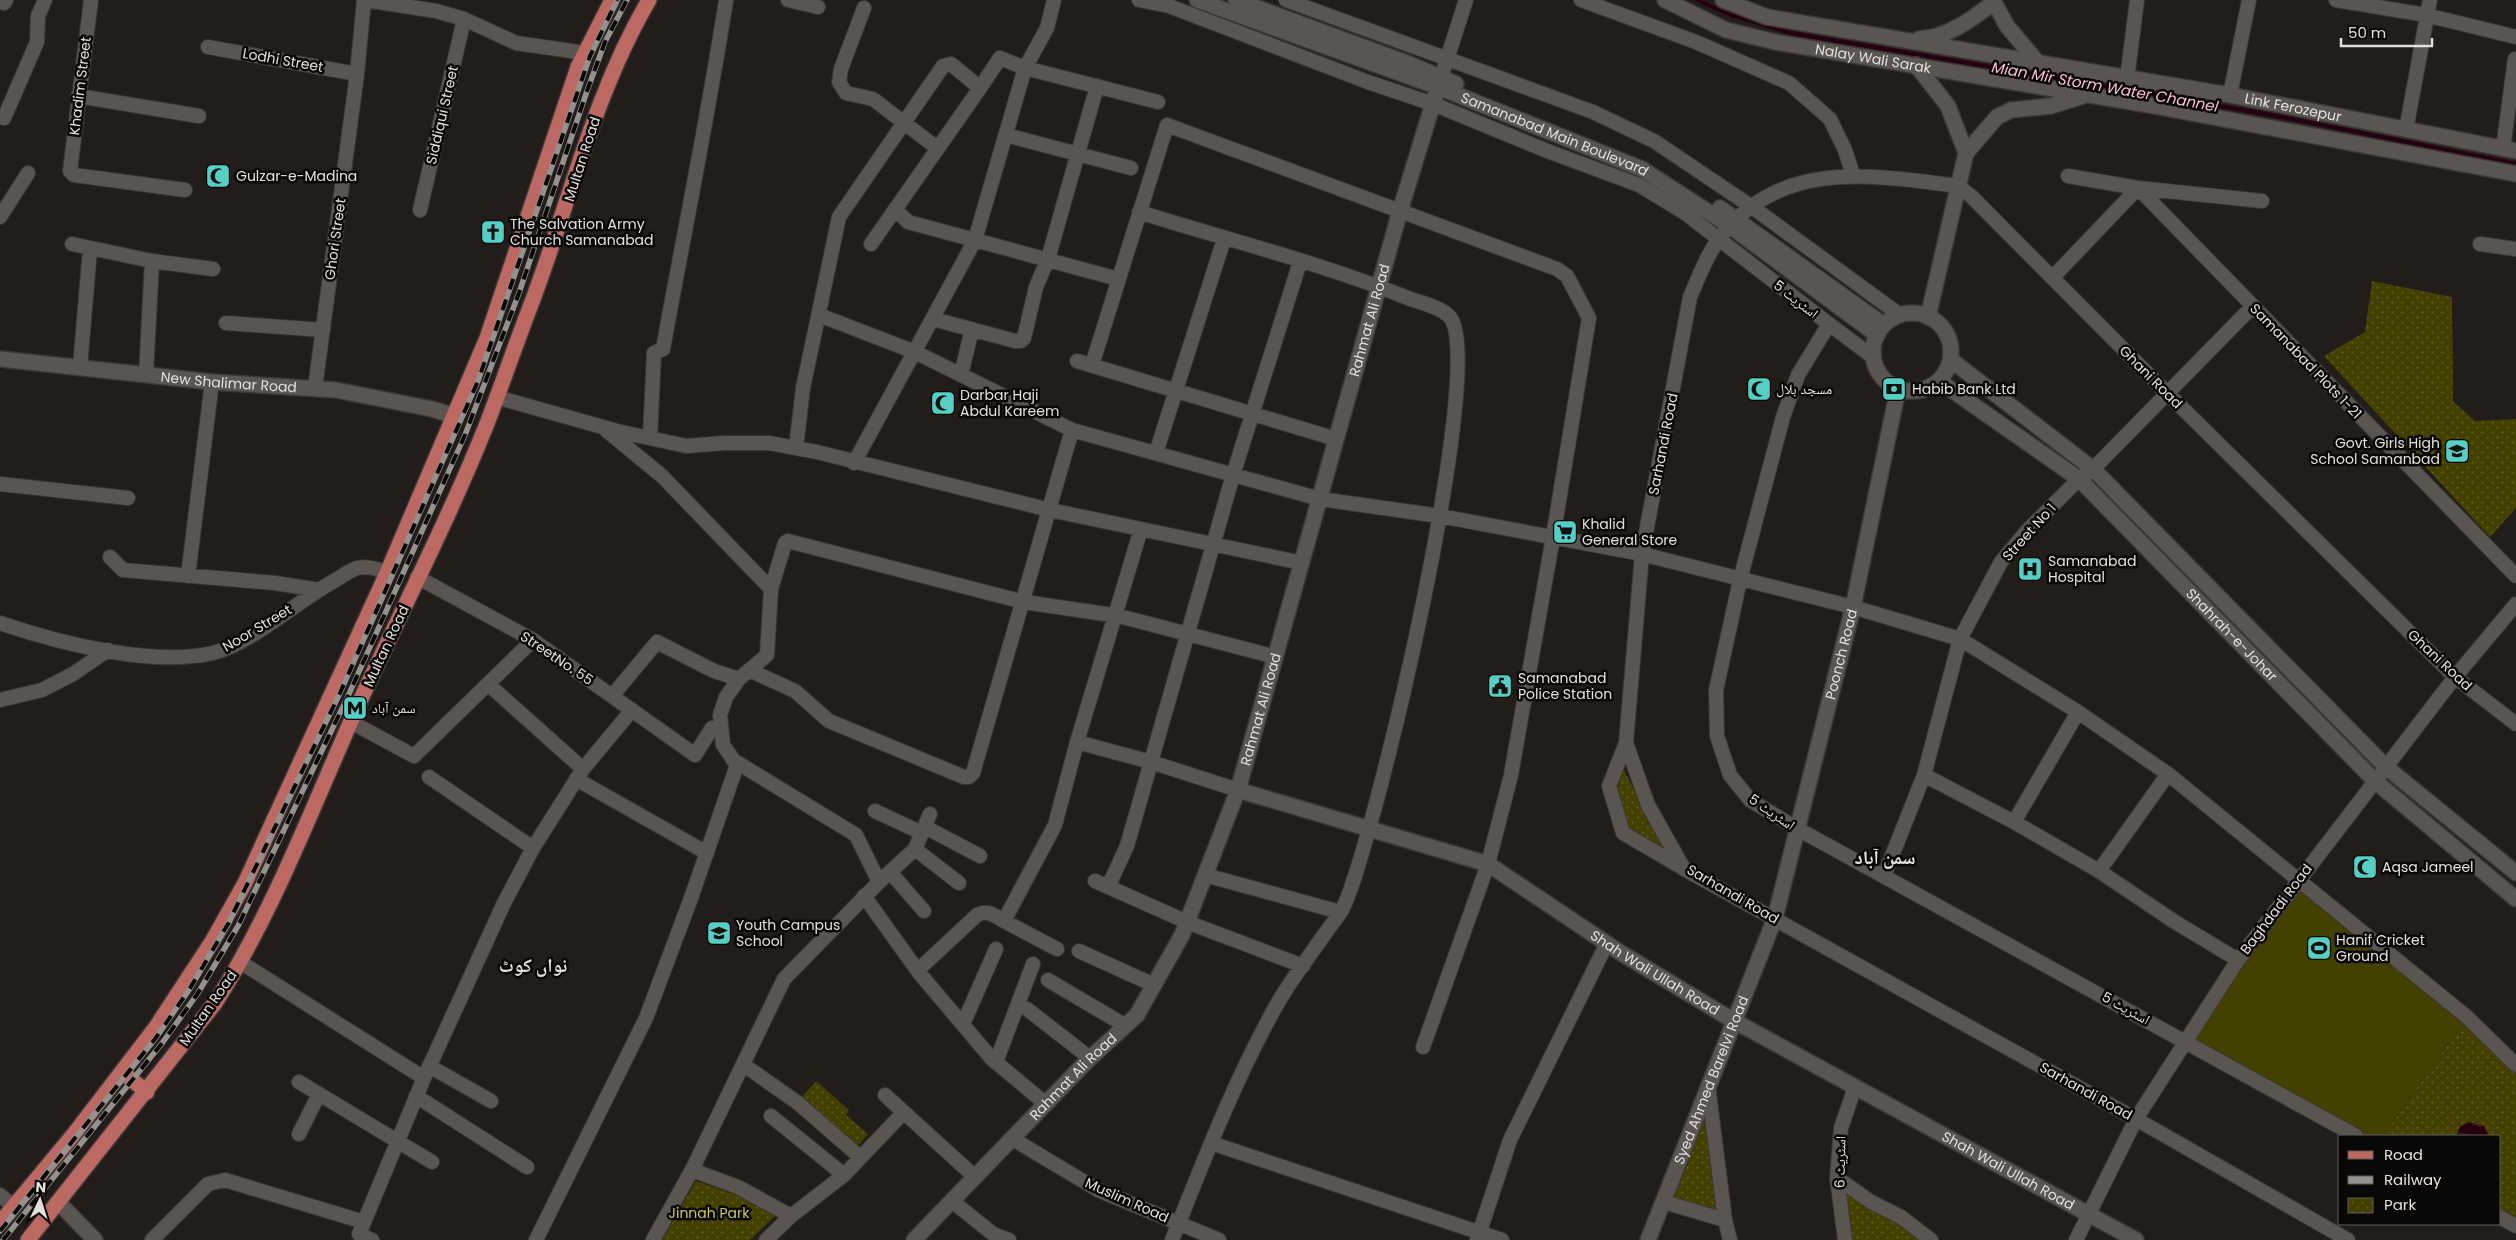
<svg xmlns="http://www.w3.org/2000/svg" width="2516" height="1240" font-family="Poppins,'Noto Naskh Arabic',sans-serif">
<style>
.park{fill:url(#park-dots)}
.garden{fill:#444000}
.water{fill:url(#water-ripples)}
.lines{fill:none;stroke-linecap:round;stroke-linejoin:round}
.stream{stroke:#270010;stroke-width:4}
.street-casing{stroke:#3a3735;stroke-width:16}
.secondary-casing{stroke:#3a3735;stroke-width:18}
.primary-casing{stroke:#3a3735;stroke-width:18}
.street{stroke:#5b5552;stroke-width:14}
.secondary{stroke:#5b5552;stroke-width:15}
.primary{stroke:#bc6863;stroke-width:15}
.rail-casing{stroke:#94918e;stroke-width:5.5}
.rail{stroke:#0a0807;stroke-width:4;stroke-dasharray:11;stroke-linecap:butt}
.labels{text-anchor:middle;stroke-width:5;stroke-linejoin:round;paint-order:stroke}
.street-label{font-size:14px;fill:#e2dfdd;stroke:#0a0807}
.poi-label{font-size:14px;fill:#e2dfdd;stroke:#0a0807;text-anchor:start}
.park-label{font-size:14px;fill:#c9c45f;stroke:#0a0807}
.water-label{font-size:15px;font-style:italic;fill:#fcbfd3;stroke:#0a0807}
.district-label{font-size:19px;font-weight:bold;fill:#e2dfdd;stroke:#0a0807}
</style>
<defs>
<pattern id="park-dots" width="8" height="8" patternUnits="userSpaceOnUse" patternTransform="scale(1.25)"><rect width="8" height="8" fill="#444000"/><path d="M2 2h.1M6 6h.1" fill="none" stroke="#5f5b25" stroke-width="1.8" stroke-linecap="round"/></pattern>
<pattern id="water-ripples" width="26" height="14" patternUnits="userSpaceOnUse" patternTransform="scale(1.25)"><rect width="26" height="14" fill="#270010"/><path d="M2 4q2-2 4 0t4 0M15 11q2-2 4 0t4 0" fill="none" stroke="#462532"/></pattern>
</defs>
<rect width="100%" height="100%" fill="#221d1a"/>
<!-- park -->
<path class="park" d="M 2372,281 L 2452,297 L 2453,401 L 2475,421 L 2516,419 L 2516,508 L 2490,537 L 2324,356 L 2365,332 Z
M 1624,770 L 1667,852 L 1628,830 C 1622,809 1611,789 1624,770 Z
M 2467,1017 L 2516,1065 L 2516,1226 L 2500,1217 L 2500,1136 L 2382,1136 Z
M 816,1081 L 849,1110 L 846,1115 L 868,1134 L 856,1148 L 802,1097 Z
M 1708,1084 L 1725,1220 L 1664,1202 Z
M 1837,1178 L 1931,1240 L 1845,1240 Z
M 696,1181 L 737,1195 L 776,1215 L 750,1240 L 662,1240 Z"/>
<!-- garden -->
<path class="garden" d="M 2299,879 L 2467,1017 L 2382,1136 L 2356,1136 L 2185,1041 Z"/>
<!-- water -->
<path class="water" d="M 2469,1122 L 2484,1126 L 2489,1136 L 2456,1136 L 2460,1127 Z"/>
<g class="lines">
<!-- stream -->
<path class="stream" d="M 1697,0 L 1731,15 L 1791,33 L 2277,116 L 2516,164"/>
<defs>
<path id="street" d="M 91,0 L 70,171 L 74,175 L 185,190
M 366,0 L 436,11 L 464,19 L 516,43 L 585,53
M 788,0 L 818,7
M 1139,0 L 1169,6 L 1368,82 L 1433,104 L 1550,152 L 1639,185 L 1685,213 L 1829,324 L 1798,375 L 1783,417 L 1740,580 L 1716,690 L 1717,736 L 1730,775 L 1750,800 L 1796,828 L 2356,1136
M 1286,0 L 1593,112 L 1654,141 L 1752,207 L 1900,315
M 1581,0 L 1696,42 L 1789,83 L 1830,119 L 1845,150 L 1853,175
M 2336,0 L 2426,15 L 2516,37
M 4,3 L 6,0
M 864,8 L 841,69 L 839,82 L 846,93 L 873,99 L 937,148
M 208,47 L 357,74
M 2127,79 L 2137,0
M 1438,87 L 1466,0
M 980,88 L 1000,58 L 1025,68 L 1047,28 L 1054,0
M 2230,95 L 2249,0
M 78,96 L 199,116
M 4,118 L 37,42 L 38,16 L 45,0
M 2406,130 L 2430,0
M 1006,135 L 1131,168
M 2503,149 L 2515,59
M 2068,176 L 2138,188 L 2262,201
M 420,210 L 464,19
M 1139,212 C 1228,240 1321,263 1408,298 C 1421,303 1441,307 1450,317 C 1488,363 1375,840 1343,908 C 1338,917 1330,926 1324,935 C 1308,958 1290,981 1276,1006 C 1234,1081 1204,1160 1172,1240
M 0,217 L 28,173
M 72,244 L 152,261 L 213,269
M 2480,244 L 2516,249
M 2053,277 L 2138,188 L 2516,576
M 1118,279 L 975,240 L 1025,68 L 1158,102
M 819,315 L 915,352 L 1072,430 L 1320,499 L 1440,516 L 1642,554 L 1853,607 L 1960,639 L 2078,712 L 2168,774 L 2467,1017 L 2516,1065
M 933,319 L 1015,341 L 1021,341 L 1024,338 L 1036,287 L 1048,259 L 1097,86
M 226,323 L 323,330
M 1829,324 L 1873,357
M 1077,361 L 1336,439
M 1092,365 L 1167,125 L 1557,269 L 1567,276 L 1589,318 L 1553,537 L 1511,775 L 1488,864 L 1423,1047
M 80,367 L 90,249
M 146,374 L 152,261
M 961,375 L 972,329
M 315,388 L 357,74 L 364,0
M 496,397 L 617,431 L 686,446 L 724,443 L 769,443 L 817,452 L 1050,510 L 1302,563
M 606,430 L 662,476 L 771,589
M 650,438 L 654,353 L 663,349 C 684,233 708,117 726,0
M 796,448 L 803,388 L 839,217 L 943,66 L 951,64 L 980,88 L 871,244
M 1156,453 L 1224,239
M 854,463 L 975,240 L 908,222 L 895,209
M 0,484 L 128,498
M 110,557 L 123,570 L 275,583 L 319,590
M 188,576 L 212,382
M 417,577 L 533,640 L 695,755 L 712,728 L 721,726
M 0,623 C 59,643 152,667 213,653 C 249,645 299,600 334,581 C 341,577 350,570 357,568 C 367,566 379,569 387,573
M 749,670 L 795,691 L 829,721 L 964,777 L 969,777 L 973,773 L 1072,430
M 488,684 L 583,769
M 612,696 L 657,642 L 714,671 L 739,679
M 0,700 L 42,690 L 73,674 L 108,650
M 351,722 L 414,756 L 533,640
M 1077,742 L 1151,762 L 1238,790
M 1626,743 L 1609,786 L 1623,833 L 1683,868
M 1924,775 L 2014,822 L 2099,871 L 2175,922 L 2238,960
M 429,777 L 533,848
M 576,779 L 707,853
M 875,811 L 922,833
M 2014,822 L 2078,712
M 925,827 L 980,856
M 915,849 L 959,883
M 2099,871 L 2168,774
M 890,872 L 924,911
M 1205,875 L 1340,912
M 1884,876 L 1924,775 L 1960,639 L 2001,562 L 2026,532 L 2079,479 L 2093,469 L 2253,306
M 1095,881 L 1187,922 L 1303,966
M 879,882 L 915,849 L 930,814
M 1108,887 L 1127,846 L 1233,475 L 1300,262
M 864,896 L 920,974 L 992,1059 L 1046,1104
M 1004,921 L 1057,949
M 1079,951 L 1154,985
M 240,962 L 424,1078
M 918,970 L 977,915 C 988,909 995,916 1004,921 L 1055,825 L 1077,742 L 1141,529
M 1048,980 L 1126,1026
M 1027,1009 L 1090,1058
M 963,1024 L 996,949
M 996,1062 L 1033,964
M 744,1065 L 798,1103 L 860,1157
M 429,1066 L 491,1101
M 299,1082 L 432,1162
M 1708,1085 L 1725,1220 L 1730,1240
M 885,1095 L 975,1177
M 416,1096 L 527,1167
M 771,1116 L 844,1175
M 299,1134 L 319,1094
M 1013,1139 L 1098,1190 L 1219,1240
M 1211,1143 L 1502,1240
M 692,1170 L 784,979 L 879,882 L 856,835 L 733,760
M 1837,1178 L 1871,1202 L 1901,1217 L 1931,1240
M 0,1195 L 13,1206
M 952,1201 L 993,1234 L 1009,1240
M 1664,1202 L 1725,1220
M 2500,1217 L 2516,1226
M 152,1240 L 208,1184 L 225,1180 L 364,1222
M 372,1240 L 359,1234 L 424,1078 L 504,903 L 533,848 L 583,769 L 632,710
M 536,1240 L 646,1018 L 690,901 L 737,765 L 723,745 L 720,715 L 726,697 L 739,679 L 767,655 L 771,589 L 785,543 L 788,541 L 1024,602 L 1119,616 L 1276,657
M 653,1240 L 692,1170 L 738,1187 L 791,1216
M 766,1240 L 791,1216 L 844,1175 L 904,1112
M 1477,1240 L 1510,1140 L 1607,943
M 1845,1240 L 1837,1178 L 1841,1128 L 1855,1087
M 2076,1240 L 2136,1119 L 2238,960 L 2455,677 L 2516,604
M 2348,1240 L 2136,1119 L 1684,869 L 1648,805 L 1626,743 L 1642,554 L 1690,297 C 1699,277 1706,256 1719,239 C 1779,158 1872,175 1958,186 L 1971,196 L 2167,393 L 2455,677 L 2516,724"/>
<g id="secondary">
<path id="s1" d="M 1197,0 L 1438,87 L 1642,169 L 1730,226 L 1877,335"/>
<path d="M 1236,0 L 1407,63 L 1456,84"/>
<path id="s2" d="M 1665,0 L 1726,30 L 1775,42 L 2155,106 L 2516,174"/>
<path id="s3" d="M 1723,0 L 1767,17 L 2230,95 L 2516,151"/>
<path d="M 1993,0 L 2007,26 L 2039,64"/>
<path d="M 1919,39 C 1947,38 1972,19 1993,3"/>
<path d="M 1916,65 L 1948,106 L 1966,153"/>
<path d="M 1720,208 L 1884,325"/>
<circle cx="1912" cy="352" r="39"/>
<path d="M 1928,317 L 1966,153 L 1997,117 L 2011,110 L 2051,106 L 2083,96"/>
<path id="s4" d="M 0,359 L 212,382 L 336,390 L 432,409 L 455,416"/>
<path d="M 1951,360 L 2093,469 L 2386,767 L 2516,873"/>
<path id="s5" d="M 1939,381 L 2079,479 L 2375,781 L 2516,899"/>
<path id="s6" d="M 1238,790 L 1488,864 L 1621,953 L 1734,1021 L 2136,1240"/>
<path d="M 58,1202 L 95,1240"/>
<path id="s7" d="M 914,1240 L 1087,1061 L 1137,1015 L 1182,935 L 1238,790 L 1400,211 L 1438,87"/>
<path id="s8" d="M 1648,1240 L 1775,918 L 1853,607 L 1898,389"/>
</g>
<path id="primary" d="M 122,1072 L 147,1092
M 0,1223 L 74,1134 L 156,1027 L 213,940 L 245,883 L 387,573 L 487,338 L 578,67 L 612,0
M 28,1240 L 215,1003 C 271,916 309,816 351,721 C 395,623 446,526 486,426 C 502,385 516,343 532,302 C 570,201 594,94 649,0"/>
</defs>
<!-- street casing -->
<use href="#street" class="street-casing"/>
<!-- secondary casing -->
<use href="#secondary" class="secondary-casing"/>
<!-- primary casing -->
<use href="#primary" class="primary-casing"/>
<!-- street -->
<use href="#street" class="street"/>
<!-- secondary -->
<use href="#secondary" class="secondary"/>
<!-- primary -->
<use href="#primary" class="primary"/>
<defs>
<path id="rail" d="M 0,1231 L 155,1039 L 189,990 L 228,924 L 340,693 L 463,415 L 478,381 L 590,56 L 617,0
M 3,1240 L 163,1042 L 198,993 L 238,926 L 349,694 L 465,435 L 519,293 L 587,91 L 605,42 L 627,0"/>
</defs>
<!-- rail casing -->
<use href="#rail" class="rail-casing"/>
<!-- rail -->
<use href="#rail" class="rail"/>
</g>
<!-- icons -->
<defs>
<symbol id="mosque-square" viewBox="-11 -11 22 22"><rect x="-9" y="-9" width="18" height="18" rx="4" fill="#56cec4" stroke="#0a0807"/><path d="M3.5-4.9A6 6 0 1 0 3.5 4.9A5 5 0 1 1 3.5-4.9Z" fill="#111"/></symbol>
<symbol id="church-square" viewBox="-11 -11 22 22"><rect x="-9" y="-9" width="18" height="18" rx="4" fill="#56cec4" stroke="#0a0807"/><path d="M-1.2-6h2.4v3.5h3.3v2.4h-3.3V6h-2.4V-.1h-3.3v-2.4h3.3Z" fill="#111"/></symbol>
<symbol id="bank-square" viewBox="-11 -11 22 22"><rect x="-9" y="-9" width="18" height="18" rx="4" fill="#56cec4" stroke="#0a0807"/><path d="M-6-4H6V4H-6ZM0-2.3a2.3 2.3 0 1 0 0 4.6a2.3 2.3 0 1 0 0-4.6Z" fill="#111"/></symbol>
<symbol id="school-square" viewBox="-11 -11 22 22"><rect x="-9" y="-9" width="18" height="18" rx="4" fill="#56cec4" stroke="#0a0807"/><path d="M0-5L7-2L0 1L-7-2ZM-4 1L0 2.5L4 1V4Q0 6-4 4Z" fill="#111"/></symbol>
<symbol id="supermarket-square" viewBox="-11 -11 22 22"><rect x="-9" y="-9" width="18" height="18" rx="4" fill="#56cec4" stroke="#0a0807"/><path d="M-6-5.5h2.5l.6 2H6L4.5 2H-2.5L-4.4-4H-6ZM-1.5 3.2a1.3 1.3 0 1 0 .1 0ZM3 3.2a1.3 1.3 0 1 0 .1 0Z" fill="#111"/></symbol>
<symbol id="hospital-square" viewBox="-11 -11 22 22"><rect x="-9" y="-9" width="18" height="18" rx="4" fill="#56cec4" stroke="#0a0807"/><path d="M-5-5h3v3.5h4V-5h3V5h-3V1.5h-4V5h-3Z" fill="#111"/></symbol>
<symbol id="civic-square" viewBox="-11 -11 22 22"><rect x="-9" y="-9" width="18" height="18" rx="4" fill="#56cec4" stroke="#0a0807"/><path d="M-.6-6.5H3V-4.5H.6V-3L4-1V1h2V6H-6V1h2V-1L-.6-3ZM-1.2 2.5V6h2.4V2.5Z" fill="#111"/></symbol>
<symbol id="metro-square" viewBox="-11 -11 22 22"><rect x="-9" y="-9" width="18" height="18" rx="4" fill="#56cec4" stroke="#0a0807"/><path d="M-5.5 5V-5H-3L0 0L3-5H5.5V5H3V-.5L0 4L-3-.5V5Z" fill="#111"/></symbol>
<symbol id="stadium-square" viewBox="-11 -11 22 22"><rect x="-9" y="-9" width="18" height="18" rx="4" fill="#56cec4" stroke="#0a0807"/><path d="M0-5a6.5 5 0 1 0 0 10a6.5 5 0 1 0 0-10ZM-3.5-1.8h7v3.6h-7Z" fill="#111"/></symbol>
</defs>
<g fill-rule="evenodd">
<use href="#mosque-square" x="204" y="162" width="28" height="28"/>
<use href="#church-square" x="479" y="218" width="28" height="28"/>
<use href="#mosque-square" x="1745" y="375" width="28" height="28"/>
<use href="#bank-square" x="1880" y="375" width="28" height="28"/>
<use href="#mosque-square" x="929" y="389" width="28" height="28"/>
<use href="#school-square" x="2443" y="437" width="28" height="28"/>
<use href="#supermarket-square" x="1551" y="518" width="28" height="28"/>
<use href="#hospital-square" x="2016" y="555" width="28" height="28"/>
<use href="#civic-square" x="1486" y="672" width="28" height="28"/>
<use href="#metro-square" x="341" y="694" width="28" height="28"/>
<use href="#mosque-square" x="2351" y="853" width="28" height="28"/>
<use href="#school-square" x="705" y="919" width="28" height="28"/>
<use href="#stadium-square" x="2305" y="934" width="28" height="28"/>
</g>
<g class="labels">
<!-- street labels -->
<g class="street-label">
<text dy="5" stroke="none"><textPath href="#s2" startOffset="218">Nalay Wali Sarak</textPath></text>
<text transform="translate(283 60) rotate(10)" y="5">Lodhi Street</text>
<text transform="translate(80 86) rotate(-83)" y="5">Khadim Street</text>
<text dy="5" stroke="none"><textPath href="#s3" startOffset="581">Link Ferozepur</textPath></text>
<text transform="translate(442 115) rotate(-77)" y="5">Siddiqui Street</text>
<text dy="5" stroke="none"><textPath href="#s1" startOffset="382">Samanabad Main Boulevard</textPath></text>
<text transform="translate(582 159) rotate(-72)" y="5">Multan Road</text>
<text transform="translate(335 239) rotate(-82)" y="5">Ghori Street</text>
<text transform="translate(1796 299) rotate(38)" y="5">اسٹریٹ 5</text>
<text dy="5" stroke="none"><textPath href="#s7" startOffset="1052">Rahmat Ali Road</textPath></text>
<text transform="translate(2306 361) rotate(46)" y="5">Samanabad Plots 1-21</text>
<text transform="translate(2151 377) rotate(45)" y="5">Ghani Road</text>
<text dy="5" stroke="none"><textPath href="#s4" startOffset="230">New Shalimar Road</textPath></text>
<text transform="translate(1663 444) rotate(-79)" y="5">Sarhandi Road</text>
<text transform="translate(2029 532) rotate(-48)" y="5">Street No 1</text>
<text transform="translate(257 628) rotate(-31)" y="5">Noor Street</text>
<text dy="5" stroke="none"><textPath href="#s5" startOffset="389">Shahrah-e-Johar</textPath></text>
<text transform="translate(386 646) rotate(-65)" y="5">Multan Road</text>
<text dy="5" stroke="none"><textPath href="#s8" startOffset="618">Poonch Road</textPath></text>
<text transform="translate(557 658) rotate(34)" y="5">StreetNo. 55</text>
<text transform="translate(2440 660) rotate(43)" y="5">Ghani Road</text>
<text dy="5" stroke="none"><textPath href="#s7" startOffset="648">Rahmat Ali Road</textPath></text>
<text transform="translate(1772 812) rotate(34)" y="5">اسٹریٹ 5</text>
<text transform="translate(1733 894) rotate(30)" y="5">Sarhandi Road</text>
<text transform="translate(2276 909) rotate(-53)" y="5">Baghdadi Road</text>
<text dy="5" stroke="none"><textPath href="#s6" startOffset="460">Shah Wali Ullah Road</textPath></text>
<text transform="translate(208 1008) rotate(-55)" y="5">Multan Road</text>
<text transform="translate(2126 1008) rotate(29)" y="5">اسٹریٹ 5</text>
<text dy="5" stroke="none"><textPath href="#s7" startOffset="228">Rahmat Ali Road</textPath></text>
<text dy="5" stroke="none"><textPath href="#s8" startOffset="172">Syed Ahmed Barelvi Road</textPath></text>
<text transform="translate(2086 1091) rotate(29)" y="5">Sarhandi Road</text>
<text transform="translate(1840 1162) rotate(-89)" y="5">اسٹریٹ 6</text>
<text dy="5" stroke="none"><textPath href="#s6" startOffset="865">Shah Wali Ullah Road</textPath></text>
<text transform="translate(1127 1200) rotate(24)" y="5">Muslim Road</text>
</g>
<!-- poi labels -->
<g class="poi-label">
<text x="236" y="181">Gulzar-e-Madina</text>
<text x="510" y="229">The Salvation Army<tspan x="510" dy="16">Church Samanabad</tspan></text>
<text x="1776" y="394">مسجد بلال</text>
<text x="1912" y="394">Habib Bank Ltd</text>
<text x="960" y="400">Darbar Haji<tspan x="960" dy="16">Abdul Kareem</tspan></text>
<text x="2440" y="448" text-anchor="end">Govt. Girls High<tspan x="2440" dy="16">School Samanbad</tspan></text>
<text x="1582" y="529">Khalid<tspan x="1582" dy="16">General Store</tspan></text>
<text x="2048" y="566">Samanabad<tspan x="2048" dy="16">Hospital</tspan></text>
<text x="1518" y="683">Samanabad<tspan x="1518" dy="16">Police Station</tspan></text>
<text x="372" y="713">سمن آباد</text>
<text x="2382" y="872">Aqsa Jameel</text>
<text x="736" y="930">Youth Campus<tspan x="736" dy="16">School</tspan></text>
<text x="2336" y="945">Hanif Cricket<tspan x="2336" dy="16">Ground</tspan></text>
</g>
<!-- park labels -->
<g class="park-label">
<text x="709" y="1218">Jinnah Park</text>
</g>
<!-- water labels -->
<g class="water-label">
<text transform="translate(2105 87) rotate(10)" y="5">Mian Mir Storm Water Channel</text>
</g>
<!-- district labels -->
<g class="district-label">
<text x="1885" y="864">سمن آباد</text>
<text x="533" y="972">نواں کوٹ</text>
</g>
</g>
<!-- legend -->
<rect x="2338" y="1135" width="162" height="90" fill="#0a0807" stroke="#605e5d"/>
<rect x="2348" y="1151" width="25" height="8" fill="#bc6863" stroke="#605e5d"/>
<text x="2384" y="1160" font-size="15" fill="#e2dfdd">Road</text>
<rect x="2348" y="1176" width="25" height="8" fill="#94918e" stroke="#605e5d"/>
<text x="2384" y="1185" font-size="15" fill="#e2dfdd">Railway</text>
<rect x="2348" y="1198" width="25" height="15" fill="url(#park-dots)" stroke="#605e5d"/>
<text x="2384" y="1210" font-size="15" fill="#e2dfdd">Park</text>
<!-- north arrow -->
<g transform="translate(40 1200) rotate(4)" stroke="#0a0807" stroke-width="4" paint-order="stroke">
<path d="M0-4L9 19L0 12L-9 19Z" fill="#e2dfdd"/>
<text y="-8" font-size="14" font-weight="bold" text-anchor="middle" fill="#e2dfdd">N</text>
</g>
<!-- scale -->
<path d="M2341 38v8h91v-8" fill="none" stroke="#e2dfdd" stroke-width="2.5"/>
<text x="2348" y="38" font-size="15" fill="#e2dfdd" stroke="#0a0807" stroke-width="4" paint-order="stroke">50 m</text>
</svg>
